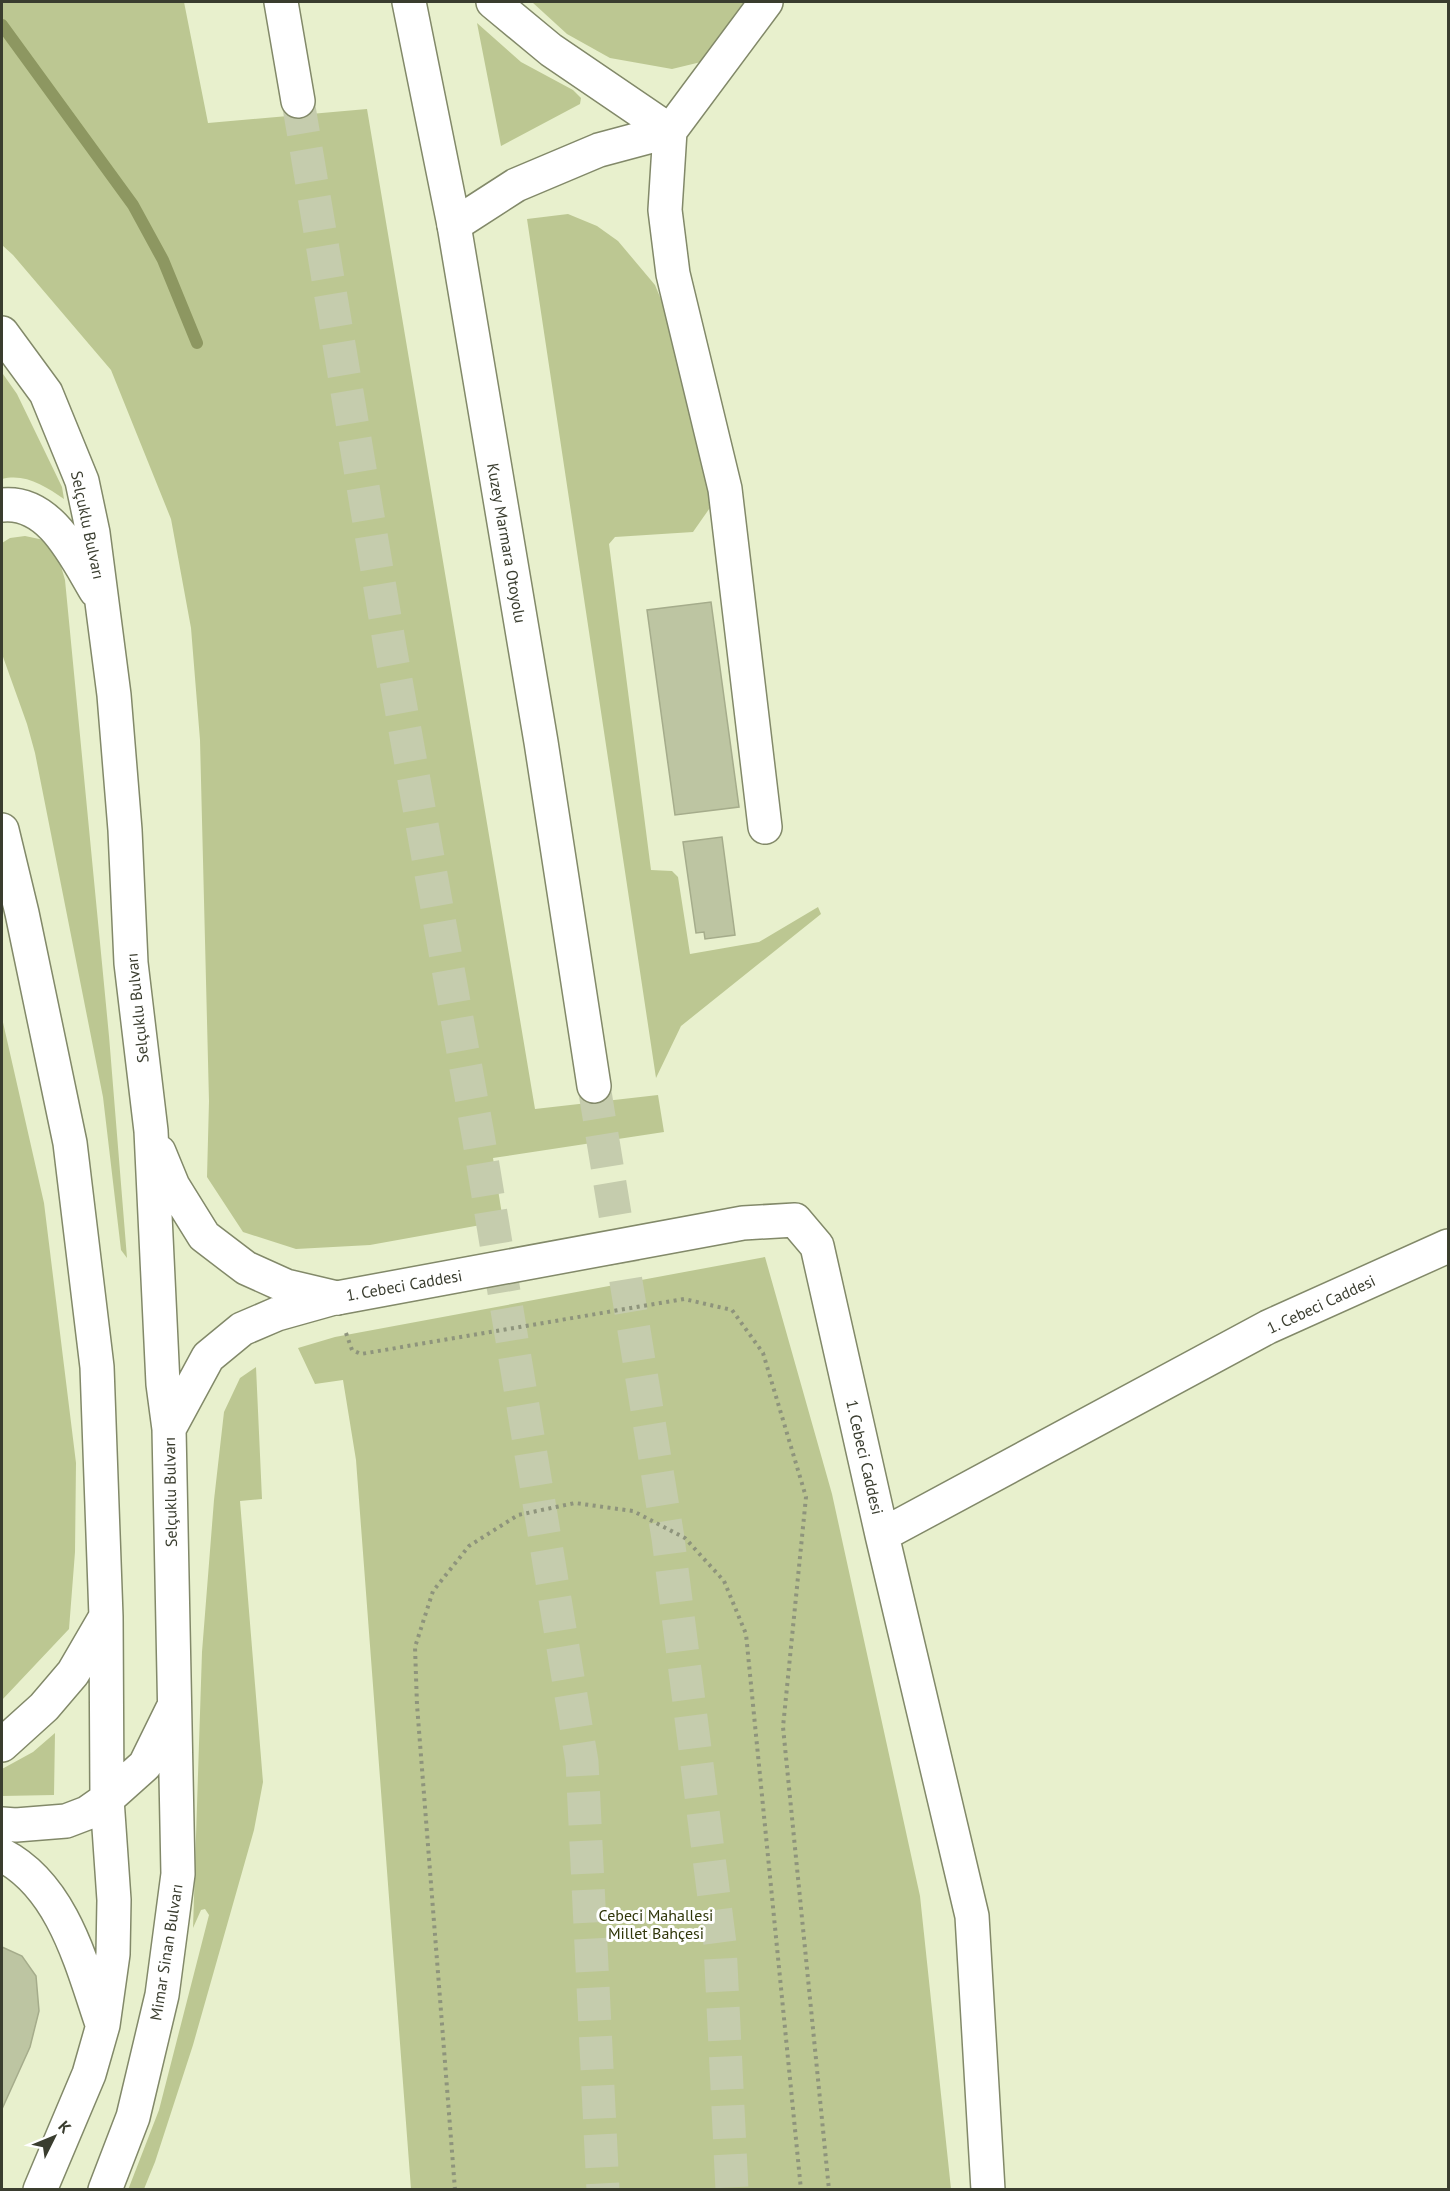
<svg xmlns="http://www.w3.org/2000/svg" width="1450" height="2191" font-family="'PT Sans',sans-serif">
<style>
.green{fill:#bcc792}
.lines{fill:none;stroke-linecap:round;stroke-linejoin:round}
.stream{stroke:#8d9761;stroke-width:12}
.building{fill:#bdc5a2;stroke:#a5ac8b;stroke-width:1.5}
.highway-tunnel{stroke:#c5ccad;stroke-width:33;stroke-dasharray:33 16;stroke-linecap:butt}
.minor-casing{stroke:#828969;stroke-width:36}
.major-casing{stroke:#828969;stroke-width:36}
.highway-casing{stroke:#828969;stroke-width:36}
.path{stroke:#8e947c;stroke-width:4;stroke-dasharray:3 4.5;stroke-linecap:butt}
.minor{stroke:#fff;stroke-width:33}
.major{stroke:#fff;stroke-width:33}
.highway{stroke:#fff;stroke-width:33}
.labels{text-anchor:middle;stroke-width:6;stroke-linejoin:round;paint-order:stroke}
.street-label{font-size:16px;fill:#3a3d2f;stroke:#fff}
.park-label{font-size:16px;fill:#30360a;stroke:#fff}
</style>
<rect width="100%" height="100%" fill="#e8f0cd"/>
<!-- green -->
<path class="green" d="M 2,2 L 184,2 L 208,123 L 367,109 L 535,1109 L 658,1095 L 664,1132 L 493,1158 L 503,1221 L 370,1245 L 296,1249 L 243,1232 L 207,1177 L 209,1101 L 200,740 L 191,628 L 171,519 L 111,370 L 13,255 L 2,245 Z
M 532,2 L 749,2 L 701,62 L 672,69 L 610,58 L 567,34 Z
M 477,23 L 521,62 L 573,90 L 581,98 L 580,104 L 501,146 Z
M 568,214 L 597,226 L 618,241 L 655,285 L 680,345 L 714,502 L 693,532 L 615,537 L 609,544 L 651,870 L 672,871 L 678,877 L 690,954 L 759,942 L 818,907 L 821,914 L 681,1026 L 656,1078 L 527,219 Z
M 3,374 L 17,394 L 62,487 L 64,499 C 45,486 25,473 2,479 L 2,384 Z
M 25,536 L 44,540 L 56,549 L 65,580 L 109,1036 L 127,1258 L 121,1250 L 103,1097 L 35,753 L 27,724 L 2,654 L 2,543 L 10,538 Z
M 2,1018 L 44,1203 L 76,1463 L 75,1552 L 69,1629 L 2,1700 Z
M 765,1257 L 832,1494 L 920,1896 L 951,2189 L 411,2189 L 356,1460 L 343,1380 L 315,1384 L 298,1348 L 335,1337 Z
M 256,1367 L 262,1499 L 240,1501 L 263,1782 L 254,1830 L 193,2045 L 155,2162 L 144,2189 L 128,2190 L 159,2110 L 209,1915 L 205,1909 L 201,1910 L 193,1928 L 202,1652 L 214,1500 L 224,1412 L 240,1378 Z
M 55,1733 L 54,1795 L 2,1796 L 2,1769 L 33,1752 Z"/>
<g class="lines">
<!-- stream -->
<path class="stream" d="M 2,25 L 133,205 L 163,260 L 197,343"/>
</g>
<!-- building -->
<path class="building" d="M 711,602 L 739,807 L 675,815 L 647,610 Z
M 722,837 L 735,935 L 705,939 L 704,932 L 696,933 L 683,842 Z
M 2,1947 L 22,1956 L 36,1976 L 39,2011 L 30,2047 L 2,2109 Z"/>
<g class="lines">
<!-- highway-tunnel -->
<path class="highway-tunnel" d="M 298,101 L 390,647 L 478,1135 L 582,1762 L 603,2190
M 594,1086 L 668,1538 L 720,1944 L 732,2190"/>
<defs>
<path id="minor" d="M 493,2 L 551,50 L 670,131
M 454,225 L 516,185 L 599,150 L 670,131
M 765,827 L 725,489 L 673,274 L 665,210 L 670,131 L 766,2
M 337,1298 L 743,1223 L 795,1220 L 817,1246 L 882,1535 L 1268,1327 L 1448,1246
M 882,1535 L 972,1916 L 988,2190"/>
<path id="major" d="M 2,333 L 46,393 L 82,481 L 93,533 L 114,695 L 125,830 L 131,963 L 151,1131 L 163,1384 L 169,1429 L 178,1874 L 162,1995 L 133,2117 L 105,2190
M 2,505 C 50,500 75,556 96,591
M 2,830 L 22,913 L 70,1143 L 97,1367 L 106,1617 L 107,1799 L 114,1900 L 113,1954 L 103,2025 L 89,2074 L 40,2190
M 159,1152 L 173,1186 L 204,1236 L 246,1268 L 286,1286 L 337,1298
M 169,1429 L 208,1357 L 242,1329 L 277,1314 L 334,1298
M 2,1745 L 44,1707 L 73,1673 L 105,1618
M 2,1824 L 16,1825 L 66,1821 L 87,1813 L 107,1799 L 145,1765 L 172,1710
M 2,1855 C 62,1886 81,1962 101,2021"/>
<path id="highway" d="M 281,2 L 298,101
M 409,2 L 454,225 L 541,742 L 594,1086"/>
</defs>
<!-- minor casing -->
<use href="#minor" class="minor-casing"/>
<!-- major casing -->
<use href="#major" class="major-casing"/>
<!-- highway casing -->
<use href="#highway" class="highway-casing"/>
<!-- path -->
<path class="path" d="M 346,1333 L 352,1350 L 361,1354 L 684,1299 L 732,1310 L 763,1353 L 806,1497 L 783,1727 L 829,2190
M 455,2190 L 417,1705 L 415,1647 L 433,1591 L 469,1546 L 518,1515 L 575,1503 L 633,1511 L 685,1538 L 724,1581 L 746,1634 L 801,2190"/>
<!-- minor -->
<use href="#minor" class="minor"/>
<!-- major -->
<use href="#major" class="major"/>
<!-- highway -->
<use href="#highway" class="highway"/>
</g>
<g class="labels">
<!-- street labels -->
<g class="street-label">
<text transform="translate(88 525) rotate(78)" y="6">Selçuklu Bulvarı</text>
<text transform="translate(507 543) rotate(80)" y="6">Kuzey Marmara Otoyolu</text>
<text transform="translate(137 1008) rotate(-96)" y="6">Selçuklu Bulvarı</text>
<text transform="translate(404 1285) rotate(-10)" y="6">1. Cebeci Caddesi</text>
<text transform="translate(1321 1304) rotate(-25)" y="6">1. Cebeci Caddesi</text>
<text transform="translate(865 1457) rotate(77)" y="6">1. Cebeci Caddesi</text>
<text transform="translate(170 1492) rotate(-91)" y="6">Selçuklu Bulvarı</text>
<text transform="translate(166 1952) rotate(-81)" y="6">Mimar Sinan Bulvarı</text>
</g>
<!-- park labels -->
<g class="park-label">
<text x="656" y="1921">Cebeci Mahallesi<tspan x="656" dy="18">Millet Bahçesi</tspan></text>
</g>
</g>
<!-- border -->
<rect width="1450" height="2191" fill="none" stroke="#3a3d2f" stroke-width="6"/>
<!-- north arrow -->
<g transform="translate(54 2137) rotate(47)" stroke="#ffffff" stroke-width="4.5" paint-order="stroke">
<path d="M0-4.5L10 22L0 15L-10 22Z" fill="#3a3d2f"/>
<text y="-9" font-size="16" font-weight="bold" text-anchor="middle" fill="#3a3d2f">K</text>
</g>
</svg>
